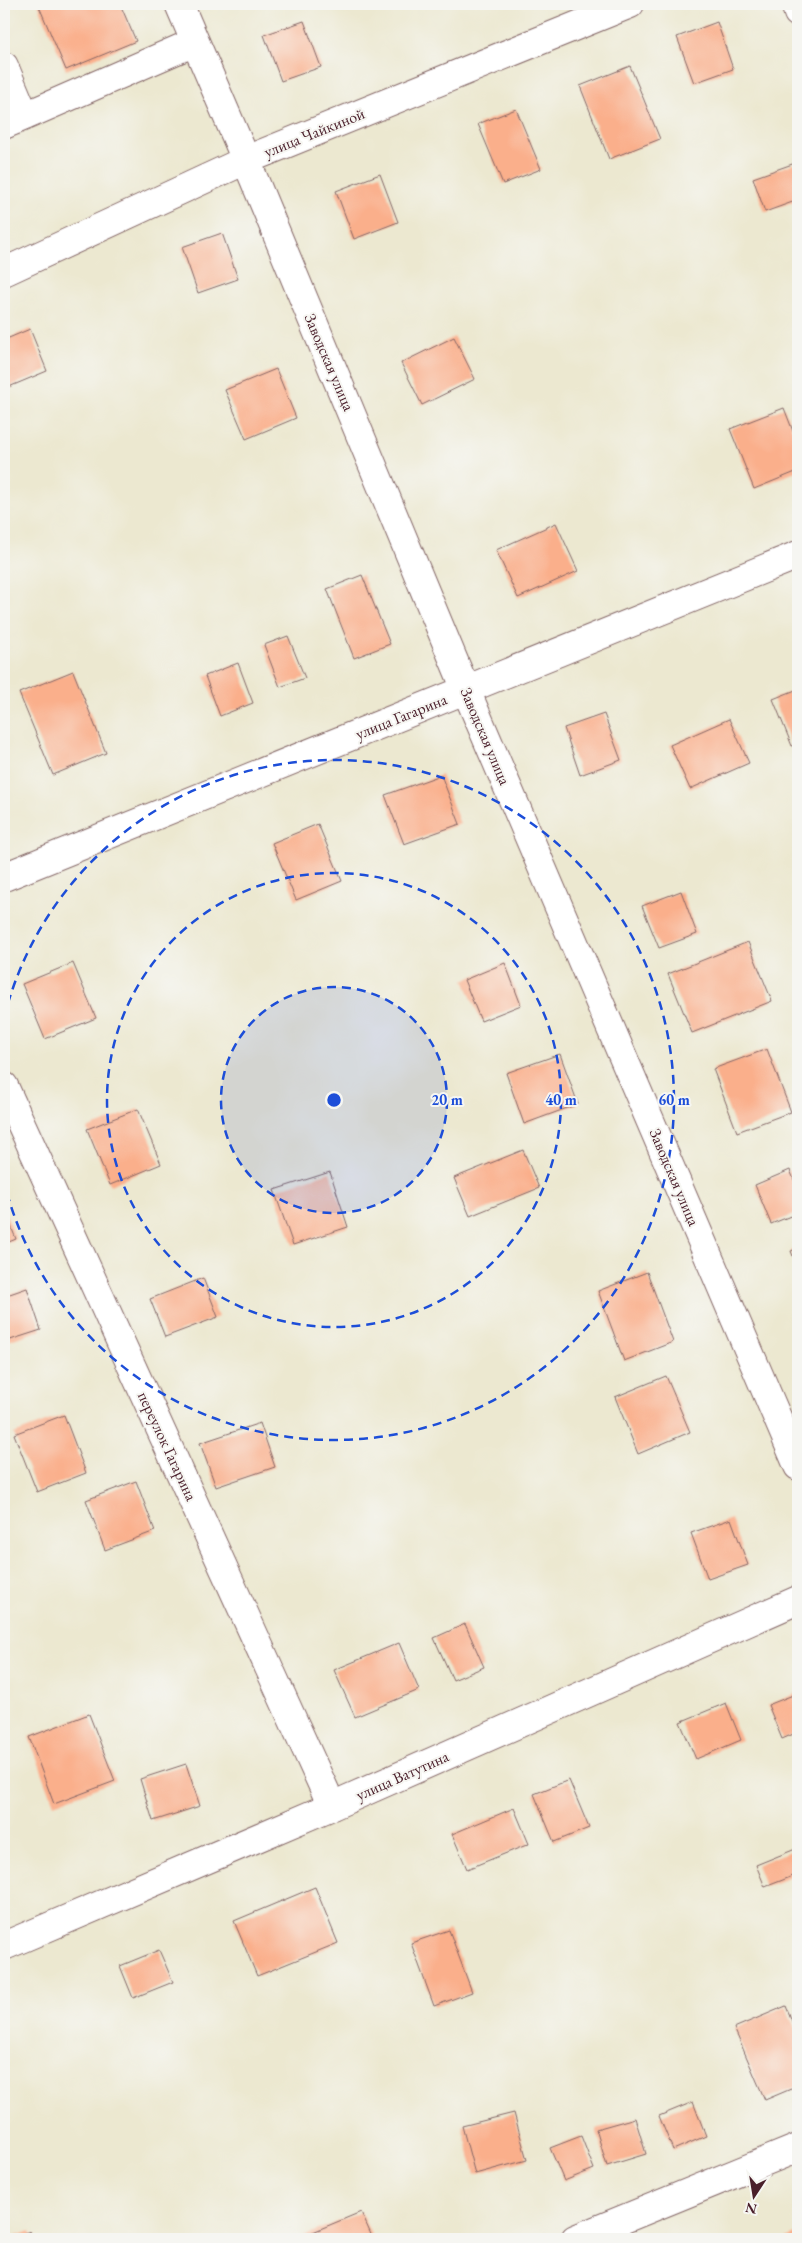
<svg xmlns="http://www.w3.org/2000/svg" width="802" height="2243" font-family="'EB Garamond',serif">
<style>
.building{fill:#faaf8b}
.lines{fill:none;stroke-linecap:round;stroke-linejoin:round}
.minor-casing{stroke:#836565;stroke-width:30}
.minor{stroke:#fff;stroke-width:28}
.ring{fill:none;stroke:#1d4ed8;stroke-width:2.5;stroke-dasharray:9 6}
.labels{text-anchor:middle;stroke-width:4;stroke-linejoin:round;paint-order:stroke}
.street-label{font-size:16px;fill:#4a1f2b;stroke:#f6f6f2}
.centre{fill:#1d4ed8;stroke:#f6f6f2;stroke-width:2.5}
.ring-label{font-size:15px;text-anchor:middle;font-weight:bold;fill:#1d4ed8;stroke:#f6f6f2;stroke-width:4;stroke-linejoin:round;paint-order:stroke}
</style>
<rect width="100%" height="100%" fill="#f6f6f2"/>
<filter id="ink" filterUnits="userSpaceOnUse"><feTurbulence type="fractalNoise" baseFrequency=".02" numOctaves="2"/><feDisplacementMap in="SourceGraphic" scale="10" xChannelSelector="R" yChannelSelector="G"/><feConvolveMatrix kernelMatrix="1 2 1 2 8 2 1 2 1" color-interpolation-filters="sRGB"/></filter>
<filter id="wash" filterUnits="userSpaceOnUse"><feTurbulence type="fractalNoise" baseFrequency=".0096" numOctaves="4" result="noise"/><feDisplacementMap in="SourceGraphic" scale="20" xChannelSelector="R" yChannelSelector="G"/><feGaussianBlur stdDeviation="1.12" result="paint"/><feColorMatrix in="noise" values="0 0 0 0 0 0 0 0 0 0 0 0 0 0 0 0 0 1.4 0 .05"/><feComposite in="paint" operator="in"/></filter>
<g filter="url(#wash)">
<rect width="100%" height="100%" fill="#ece8d0"/>
<g id="blocks">
<!-- building -->
<path class="building" d="M 38,4 L 120,4 L 136,41 L 66,70 Z
M 304,21 L 321,67 L 281,81 L 264,35 Z
M 717,22 L 733,69 L 694,83 L 677,37 Z
M 630,66 L 660,139 L 609,159 L 580,86 Z
M 516,109 L 541,169 L 503,184 L 478,124 Z
M 798,162 L 798,200 L 765,212 L 753,178 Z
M 380,174 L 398,222 L 354,239 L 336,191 Z
M 222,233 L 238,279 L 198,293 L 182,247 Z
M 30,329 L 47,371 L 4,389 L 4,340 Z
M 454,337 L 475,379 L 422,405 L 401,363 Z
M 276,369 L 296,418 L 246,439 L 225,390 Z
M 784,408 L 798,444 L 798,471 L 754,489 L 730,429 Z
M 556,523 L 578,571 L 518,598 L 496,550 Z
M 362,575 L 390,644 L 354,658 L 327,589 Z
M 288,636 L 305,678 L 280,687 L 264,645 Z
M 238,663 L 253,703 L 220,716 L 205,676 Z
M 73,671 L 106,753 L 53,775 L 19,693 Z
M 798,689 L 798,744 L 792,746 L 773,699 Z
M 604,714 L 621,760 L 580,775 L 564,728 Z
M 729,719 L 749,763 L 690,789 L 670,745 Z
M 441,775 L 460,824 L 404,844 L 385,795 Z
M 318,824 L 342,881 L 296,900 L 272,843 Z
M 681,891 L 697,934 L 659,948 L 642,906 Z
M 748,942 L 772,1001 L 692,1033 L 668,974 Z
M 73,963 L 96,1018 L 45,1039 L 22,984 Z
M 505,963 L 521,1005 L 481,1021 L 464,980 Z
M 767,1049 L 791,1112 L 737,1132 L 713,1069 Z
M 560,1054 L 578,1104 L 524,1124 L 506,1073 Z
M 138,1109 L 161,1164 L 110,1185 L 87,1129 Z
M 523,1150 L 539,1188 L 470,1216 L 454,1178 Z
M 790,1170 L 798,1189 L 798,1213 L 771,1224 L 755,1185 Z
M 330,1172 L 348,1227 L 293,1245 L 274,1190 Z
M 4,1209 L 16,1239 L 4,1244 Z
M 798,1248 L 798,1269 L 791,1251 Z
M 647,1272 L 673,1342 L 624,1361 L 598,1291 Z
M 203,1278 L 218,1317 L 165,1337 L 150,1299 Z
M 27,1288 L 41,1330 L 4,1342 L 4,1296 Z
M 666,1376 L 690,1432 L 638,1454 L 615,1397 Z
M 64,1415 L 86,1473 L 37,1492 L 14,1434 Z
M 260,1423 L 275,1467 L 216,1487 L 200,1443 Z
M 136,1481 L 155,1531 L 105,1550 L 86,1500 Z
M 731,1519 L 748,1565 L 708,1579 L 691,1533 Z
M 465,1624 L 484,1667 L 453,1680 L 434,1638 Z
M 399,1643 L 419,1690 L 355,1717 L 334,1670 Z
M 798,1693 L 798,1732 L 782,1739 L 768,1705 Z
M 726,1703 L 741,1740 L 696,1759 L 680,1722 Z
M 89,1714 L 115,1781 L 54,1804 L 29,1737 Z
M 186,1764 L 200,1806 L 153,1821 L 140,1779 Z
M 569,1780 L 589,1828 L 554,1842 L 534,1794 Z
M 514,1808 L 529,1844 L 467,1869 L 452,1834 Z
M 798,1848 L 798,1874 L 765,1887 L 756,1865 Z
M 315,1887 L 338,1943 L 257,1976 L 234,1921 Z
M 449,1930 L 472,1992 L 434,2006 L 411,1943 Z
M 159,1950 L 173,1982 L 133,1998 L 120,1966 Z
M 786,2006 L 798,2036 L 798,2086 L 765,2100 L 734,2028 Z
M 693,2102 L 706,2136 L 673,2150 L 659,2116 Z
M 514,2113 L 527,2160 L 475,2174 L 462,2126 Z
M 635,2118 L 646,2154 L 607,2166 L 596,2129 Z
M 581,2136 L 594,2169 L 564,2181 L 550,2148 Z
M 361,2212 L 373,2239 L 296,2239 Z
M 30,2231 L 34,2239 L 9,2239 Z
M 798,2233 L 798,2239 L 783,2239 Z"/>
</g>
</g>
<g filter="url(#ink)">
<use href="#blocks" fill-opacity="0" stroke="#836565" stroke-width="1"/>
<g class="lines">
<defs>
<path id="minor" d="M 179,4 L 246,160 L 466,690 L 798,1466
M 795,4 L 798,13
M 4,66 L 25,116 L 195,42
M 4,125 L 25,116
M 4,272 L 246,160 L 630,4
M 4,877 L 798,555
M 4,1086 L 332,1806
M 4,1946 L 332,1806 L 798,1600
M 575,2239 L 798,2148"/>
</defs>
<!-- minor casing -->
<use href="#minor" class="minor-casing"/>
<!-- minor -->
<use href="#minor" class="minor"/>
</g>
</g>
<!-- distance rings -->
<circle cx="334" cy="1100" r="113" fill="#1d4ed8" fill-opacity=".12"/>
<g class="ring">
<circle cx="334" cy="1100" r="113"/>
<circle cx="334" cy="1100" r="227"/>
<path d="M4 1018A340 340 0 1 1 4 1182"/>
</g>
<g class="labels">
<!-- street labels -->
<g class="street-label">
<text transform="translate(314 132) rotate(-22)" y="6">улица Чайкиной</text>
<text transform="translate(330 362) rotate(67)" y="6">Заводская улица</text>
<text transform="translate(401 716) rotate(-22)" y="6">улица Гагарина</text>
<text transform="translate(486 736) rotate(67)" y="6">Заводская улица</text>
<text transform="translate(675 1177) rotate(67)" y="6">Заводская улица</text>
<text transform="translate(168 1446) rotate(65)" y="6">переулок Гагарина</text>
<text transform="translate(402 1775) rotate(-24)" y="6">улица Ватутина</text>
</g>
</g>
<circle cx="334" cy="1100" r="8" class="centre"/>
<g class="ring-label">
<text x="447" y="1105">20 m</text>
<text x="561" y="1105">40 m</text>
<text x="674" y="1105">60 m</text>
</g>
<!-- margin -->
<rect width="802" height="2243" fill="none" stroke="#f6f6f2" stroke-width="20"/>
<!-- north arrow -->
<g transform="translate(754 2196) rotate(192)" stroke="#f6f6f2" stroke-width="4" paint-order="stroke">
<path d="M0-4L9 19L0 12L-9 19Z" fill="#4a1f2b"/>
<text y="-8" font-size="14" font-weight="bold" text-anchor="middle" fill="#4a1f2b">N</text>
</g>
</svg>
